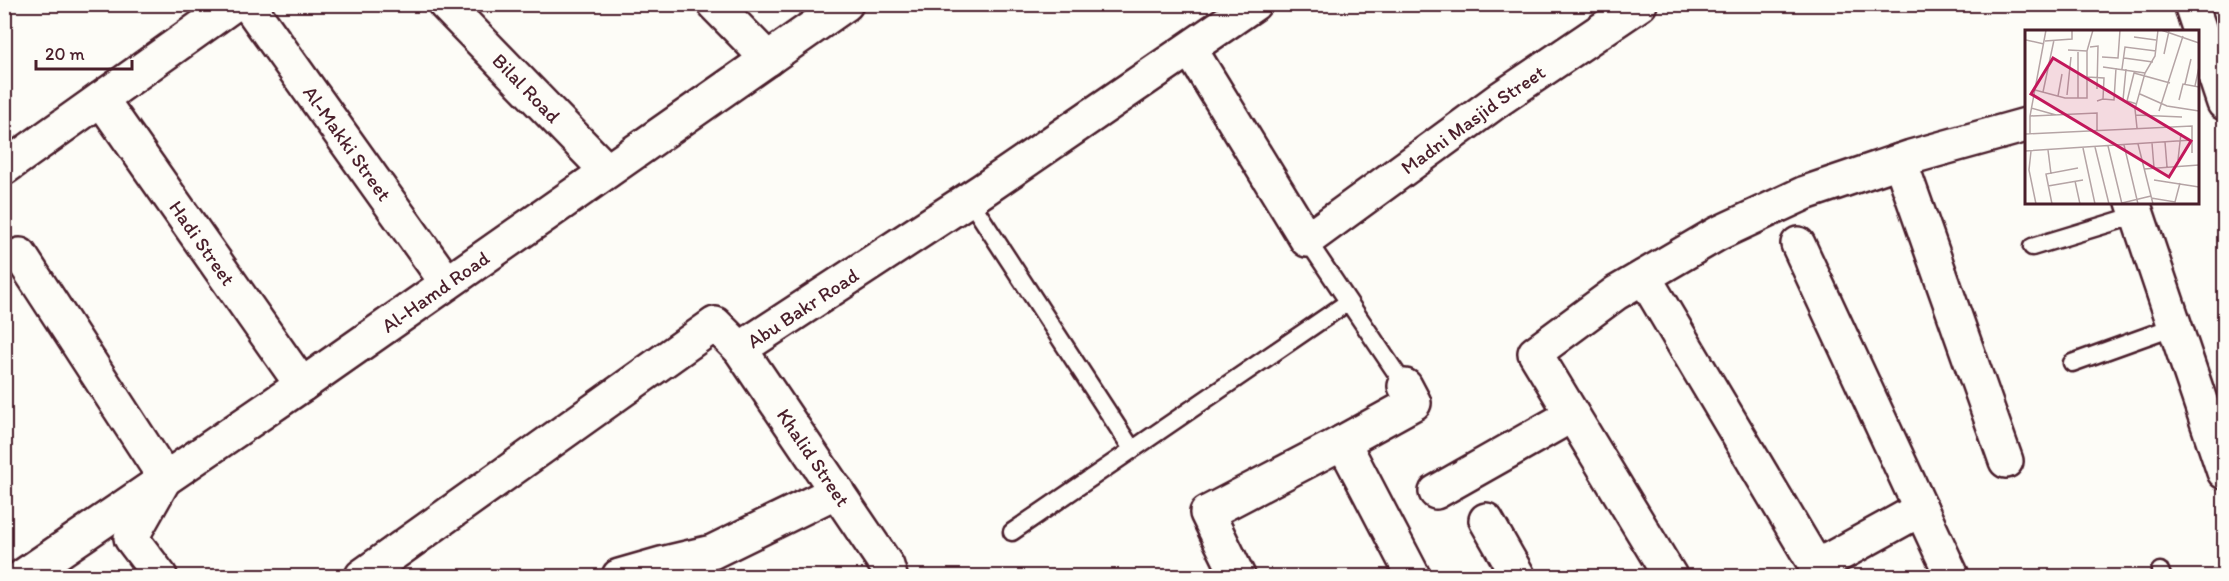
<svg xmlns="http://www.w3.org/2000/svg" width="2229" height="581" font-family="Itim,sans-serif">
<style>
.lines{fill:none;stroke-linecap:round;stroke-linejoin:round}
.lane-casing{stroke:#4a1f2b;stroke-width:21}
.street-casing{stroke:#4a1f2b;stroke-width:38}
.secondary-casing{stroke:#4a1f2b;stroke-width:38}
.lane{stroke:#fdfcf7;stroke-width:16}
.street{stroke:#fdfcf7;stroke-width:33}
.secondary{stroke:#fdfcf7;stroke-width:33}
.labels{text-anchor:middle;stroke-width:4.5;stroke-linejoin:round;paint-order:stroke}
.street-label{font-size:20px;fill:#4a1f2b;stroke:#fdfcf7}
.inset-road{fill:none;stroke:#b5a4a5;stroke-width:1.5}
.view{fill:#c2185b;fill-opacity:0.15;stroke:#c2185b;stroke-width:3}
.inset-edge{fill:none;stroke:#4a1f2b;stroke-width:3}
</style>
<rect width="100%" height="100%" fill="#fdfcf7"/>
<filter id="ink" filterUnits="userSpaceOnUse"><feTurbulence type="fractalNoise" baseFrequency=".0167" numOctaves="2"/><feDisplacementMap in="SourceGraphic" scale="12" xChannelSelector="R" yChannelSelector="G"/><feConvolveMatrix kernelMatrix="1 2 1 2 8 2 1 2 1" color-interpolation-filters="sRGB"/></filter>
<g filter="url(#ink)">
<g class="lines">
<defs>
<path id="lane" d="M 969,199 L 1132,449
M 1307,240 L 1405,386
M 2032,247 L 2137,215
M 2072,363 L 2175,326
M 1012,532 L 1348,302
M 2160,571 L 2162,576"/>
<g id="street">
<path id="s1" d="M 248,4 L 447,283"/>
<path d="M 714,4 L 768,59"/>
<path d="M 2191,4 L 2224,103"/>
<path id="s2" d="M 1190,49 L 1307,240 L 1501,98 L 1640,4"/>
<path id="s3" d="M 101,99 L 302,385"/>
<path d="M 1900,161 L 2006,461"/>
<path d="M 4,168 L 234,4"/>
<path d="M 2133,202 L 2224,472"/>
<path d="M 1798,244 L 1952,576"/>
<path d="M 20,255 L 165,478 L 131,538 L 160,576"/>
<path d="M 1644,277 L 1822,576"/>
<path id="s4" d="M 740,349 L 983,190 L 1254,4"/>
<path d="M 1405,386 L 1414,403 L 1343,442 L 1413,576"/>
<path d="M 1436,492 L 1572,415"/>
<path d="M 1486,520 L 1518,576"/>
<path d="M 1816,567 L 1921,509"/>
<path id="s5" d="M 362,576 L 715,324 L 740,349 L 887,566 L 890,576"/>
<path d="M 619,576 L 661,564 L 712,552 L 837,491"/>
<path d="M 1238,576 L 1207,513 L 1343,442"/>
<path d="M 1670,576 L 1535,353 L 1616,293 L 1717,234 L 1805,193 L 1911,157 L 2026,125"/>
</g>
<g id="secondary">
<path id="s6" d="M 445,4 L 607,171"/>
<path id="s7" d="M 23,576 L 302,385 L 846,4"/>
</g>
</defs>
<!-- lane casing -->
<use href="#lane" class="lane-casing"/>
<!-- street casing -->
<use href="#street" class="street-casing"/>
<!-- secondary casing -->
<use href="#secondary" class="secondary-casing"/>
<!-- lane -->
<use href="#lane" class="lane"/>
<!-- street -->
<use href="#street" class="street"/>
<!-- secondary -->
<use href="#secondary" class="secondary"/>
</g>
</g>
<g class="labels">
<!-- street labels -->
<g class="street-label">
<text dy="7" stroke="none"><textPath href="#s6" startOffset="117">Bilal Road</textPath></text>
<text dy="7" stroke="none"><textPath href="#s2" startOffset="429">Madni Masjid Street</textPath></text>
<text dy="7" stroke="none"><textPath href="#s1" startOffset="171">Al-Makki Street</textPath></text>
<text dy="7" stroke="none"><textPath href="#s3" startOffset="176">Hadi Street</textPath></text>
<text dy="7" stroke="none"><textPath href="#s7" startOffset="501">Al-Hamd Road</textPath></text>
<text dy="7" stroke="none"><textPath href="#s4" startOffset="75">Abu Bakr Road</textPath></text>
<text dy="7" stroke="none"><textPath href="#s5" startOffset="600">Khalid Street</textPath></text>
</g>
</g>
<!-- overview -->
<g transform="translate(2025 30)">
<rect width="174" height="174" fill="#fdfcf7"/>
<path class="inset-road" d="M 136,0 L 174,13M 109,7 L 131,10M 1,10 L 19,14M 20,11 L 47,9 L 47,0M 65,17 L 73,16 L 72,59M 43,20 L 62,21 L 68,0M 139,24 L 144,1M 77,27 L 93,28 L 95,0M 99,28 L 128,32M 78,37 L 120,43M 97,39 L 100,17 L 131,21M 62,47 L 79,48 L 78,69 L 72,71M 160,54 L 166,29M 170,56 L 174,37M 10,60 L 40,68 L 62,68 L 62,21M 18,62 L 29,10M 115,64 L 142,76 L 174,81M 42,65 L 46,27M 33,66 L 37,44M 53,68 L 53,22M 78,69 L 89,70 L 91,38M 98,70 L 101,39M 154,70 L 158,54 L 174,57M 112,74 L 102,71 L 109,43 L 145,53M 6,78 L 31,85M 134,81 L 158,6M 111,85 L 157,87M 5,86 L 72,83 L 72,100M 112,98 L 110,79 L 120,43 L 130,26 L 133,0M 0,104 L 167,96 L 167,123M 5,104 L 5,86 L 21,0M 140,112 L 142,137M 127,113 L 129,138M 113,114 L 128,174M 99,115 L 113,174M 83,116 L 97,174M 70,117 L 84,174M 58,118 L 70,174M 23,120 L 26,144M 0,121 L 167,110M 6,121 L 4,140 L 11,174M 153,130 L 156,103M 119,139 L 174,135M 129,150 L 174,157M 50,151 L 55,174M 23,156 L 58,150M 126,168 L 150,172 L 155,153M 97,173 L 126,166M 27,174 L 21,144 L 53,138"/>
<path class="view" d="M 28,28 L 166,111 L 144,147 L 6,64 Z"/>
<rect width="174" height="174" class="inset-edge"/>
</g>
<!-- margin -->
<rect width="2229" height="581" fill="none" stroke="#fdfcf7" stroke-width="24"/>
<rect x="12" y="12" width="2205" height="557" fill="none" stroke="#4a1f2b" stroke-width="2" filter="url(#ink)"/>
<!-- scale -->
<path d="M36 60v9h96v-9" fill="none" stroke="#4a1f2b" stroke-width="3"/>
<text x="45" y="60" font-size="18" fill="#4a1f2b" stroke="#fdfcf7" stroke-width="4.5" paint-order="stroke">20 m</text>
</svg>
